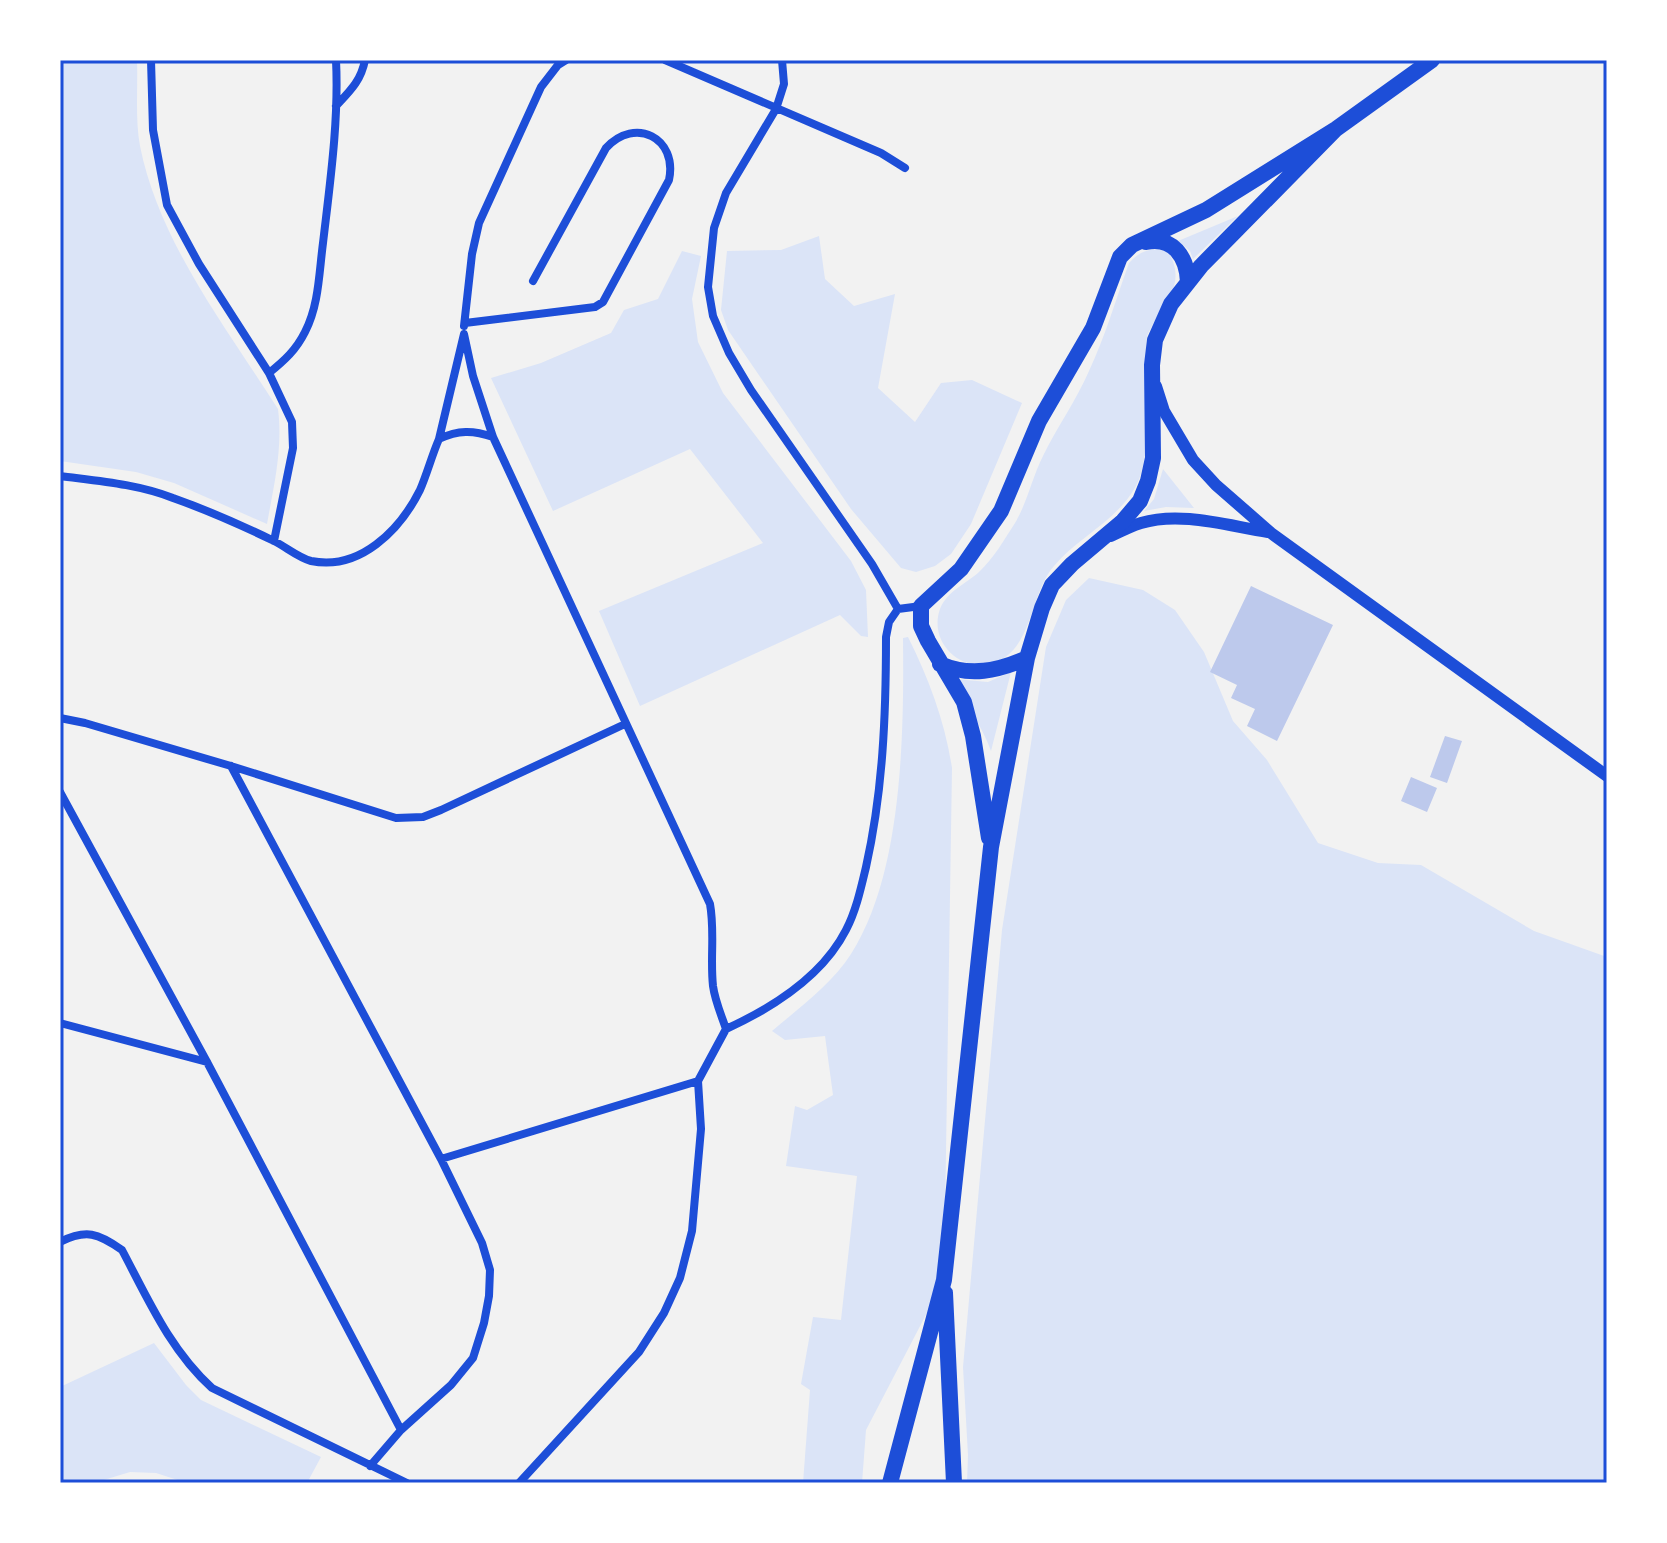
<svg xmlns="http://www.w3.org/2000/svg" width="1667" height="1543" font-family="'PT Sans Narrow',sans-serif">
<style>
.green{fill:#dbe4f7}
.building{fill:#bdc9ec}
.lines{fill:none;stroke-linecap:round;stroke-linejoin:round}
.minor{stroke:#1d4ed8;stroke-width:8}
.tertiary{stroke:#1d4ed8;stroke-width:12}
.primary{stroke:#1d4ed8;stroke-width:16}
.neatline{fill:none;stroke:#1d4ed8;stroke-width:3}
</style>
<rect width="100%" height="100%" fill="#f2f2f2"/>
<!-- green -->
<path class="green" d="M 60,60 L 137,60 C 138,88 135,119 140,146 C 159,242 226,327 278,409 C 283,448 274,485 267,524 L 174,483 L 136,472 L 60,461 Z
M 1238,216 L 1193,259 L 1190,251 L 1178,241 Z
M 819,236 L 825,279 L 854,306 L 895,294 L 878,388 L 915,422 L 941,383 L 972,380 L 1022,403 L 971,524 L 951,554 L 935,566 L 916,572 L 901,568 L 851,509 L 728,330 L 721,310 L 727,251 L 781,250 Z
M 1158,249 L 1169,253 C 1188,287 1161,304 1147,336 C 1142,379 1155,450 1136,486 C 1117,521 1078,537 1054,566 C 1030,593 1033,648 996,662 C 962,675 928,643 940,609 C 947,591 966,584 979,572 C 994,558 1004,540 1015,523 C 1027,503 1032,478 1043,456 C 1057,427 1076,401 1089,371 C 1105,337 1116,299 1129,263 C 1138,253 1145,250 1158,249 Z
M 682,251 L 701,256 L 692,299 L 698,342 L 723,393 L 851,561 L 866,590 L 868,637 L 861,636 L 840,615 L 640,706 L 599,611 L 763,543 L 690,449 L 553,511 L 491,378 L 541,363 L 611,333 L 624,310 L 658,299 Z
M 1163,469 L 1194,508 L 1166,507 L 1144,511 L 1154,499 Z
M 1089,578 L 1143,590 L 1175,610 L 1204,652 L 1233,721 L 1267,760 L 1318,843 L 1378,863 L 1421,865 L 1534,931 L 1607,957 L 1607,1483 L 967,1483 L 968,1455 L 963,1367 L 1002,930 L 1046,647 L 1066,600 Z
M 908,637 C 929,679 945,722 952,768 L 944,1280 L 866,1430 L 862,1483 L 803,1483 L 810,1390 L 801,1384 L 813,1317 L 841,1320 L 857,1176 L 786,1166 L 795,1106 L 807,1110 L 833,1095 L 825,1036 L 785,1040 L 772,1031 C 799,1008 831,985 851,954 C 903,873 904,732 903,638 Z
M 1011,672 L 991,751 C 982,725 965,705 955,679 L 988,682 Z
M 154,1343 L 186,1385 L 201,1400 L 321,1457 L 307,1483 L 187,1483 L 156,1473 L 130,1472 L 94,1483 L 60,1483 L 60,1387 Z"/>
<!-- building -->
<path class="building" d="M 1251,586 L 1333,625 L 1277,741 L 1247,726 L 1255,709 L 1231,698 L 1237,685 L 1210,672 Z
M 1445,736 L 1462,741 L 1447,783 L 1430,777 Z
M 1411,777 L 1437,788 L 1427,812 L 1401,801 Z"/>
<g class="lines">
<!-- minor -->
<path class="minor" d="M 151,60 L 153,130 L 167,205 L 199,264 L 269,373 L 292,422 L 293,448 L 274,541
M 665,60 L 881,153 L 905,168
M 782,60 L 784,84 L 776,109 L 726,193 L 714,228 L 708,287 L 713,316 L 729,353 L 751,390 L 872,564 L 898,609
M 336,106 C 350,91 361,81 365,60
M 465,323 L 595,307 L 603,302 L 669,180 C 678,138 635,116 606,148 L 533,281
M 464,326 L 472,254 L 479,223 L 541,87 L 558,65 L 566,60
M 269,373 C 285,360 296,350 305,332 C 319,305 319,273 323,243 C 330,183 339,120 336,60
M 439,439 L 464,334 L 473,376 L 493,437 L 710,904 C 715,931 710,958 713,986 C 715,1001 721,1014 726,1029
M 60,476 C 98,481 137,484 173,498 C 207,510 241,525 274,541 C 286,547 299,558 311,561 C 360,571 400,530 420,490 C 427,474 432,455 439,439 C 458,430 473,430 493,437
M 60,718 L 85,723 L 231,766 L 396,818 L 423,817 L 441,810 L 625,724
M 231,766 L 441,1159 L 482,1243 L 490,1270 L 489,1296 L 484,1323 L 473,1358 L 451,1385 L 401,1430 L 370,1466
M 60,792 L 207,1062 L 401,1430
M 60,1023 L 207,1062
M 726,1029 C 772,1008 822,977 846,930 C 856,911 861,888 866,867 C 883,791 886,715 886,637 L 889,622 L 898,609 L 921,606
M 441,1159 L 698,1081
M 60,1242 C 86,1229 98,1233 122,1250 C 148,1299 170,1350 212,1388 L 407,1483
M 519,1483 L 639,1352 L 664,1313 L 680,1278 L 692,1231 L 701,1129 L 698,1081 L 726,1029"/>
<!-- tertiary -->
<path class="tertiary" d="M 1156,386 L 1164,411 L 1193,460 L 1216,485 L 1271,533 L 1607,776
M 1111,536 C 1121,531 1131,526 1141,523 C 1181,511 1228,526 1268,532"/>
<!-- primary -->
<path class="primary" d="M 1146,242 C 1173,236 1187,257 1188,282
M 940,664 C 970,677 998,671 1027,658
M 989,838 L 973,736 L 964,702 L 928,641 L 921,626 L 921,606 L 961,569 L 1001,511 L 1039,421 L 1093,328 L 1120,257 L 1132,245 L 1206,210 L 1336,129 L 1432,60
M 945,1293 L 954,1483
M 890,1483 L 944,1280 L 991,847 L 1027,658 L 1042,608 L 1052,585 L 1072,564 L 1123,521 L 1140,501 L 1148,481 L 1153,458 L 1152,365 L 1155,340 L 1171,304 L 1201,266 L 1336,129"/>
</g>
<!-- border -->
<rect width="1667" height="1543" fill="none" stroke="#ffffff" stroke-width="124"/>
<rect x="62" y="62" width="1543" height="1419" class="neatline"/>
</svg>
